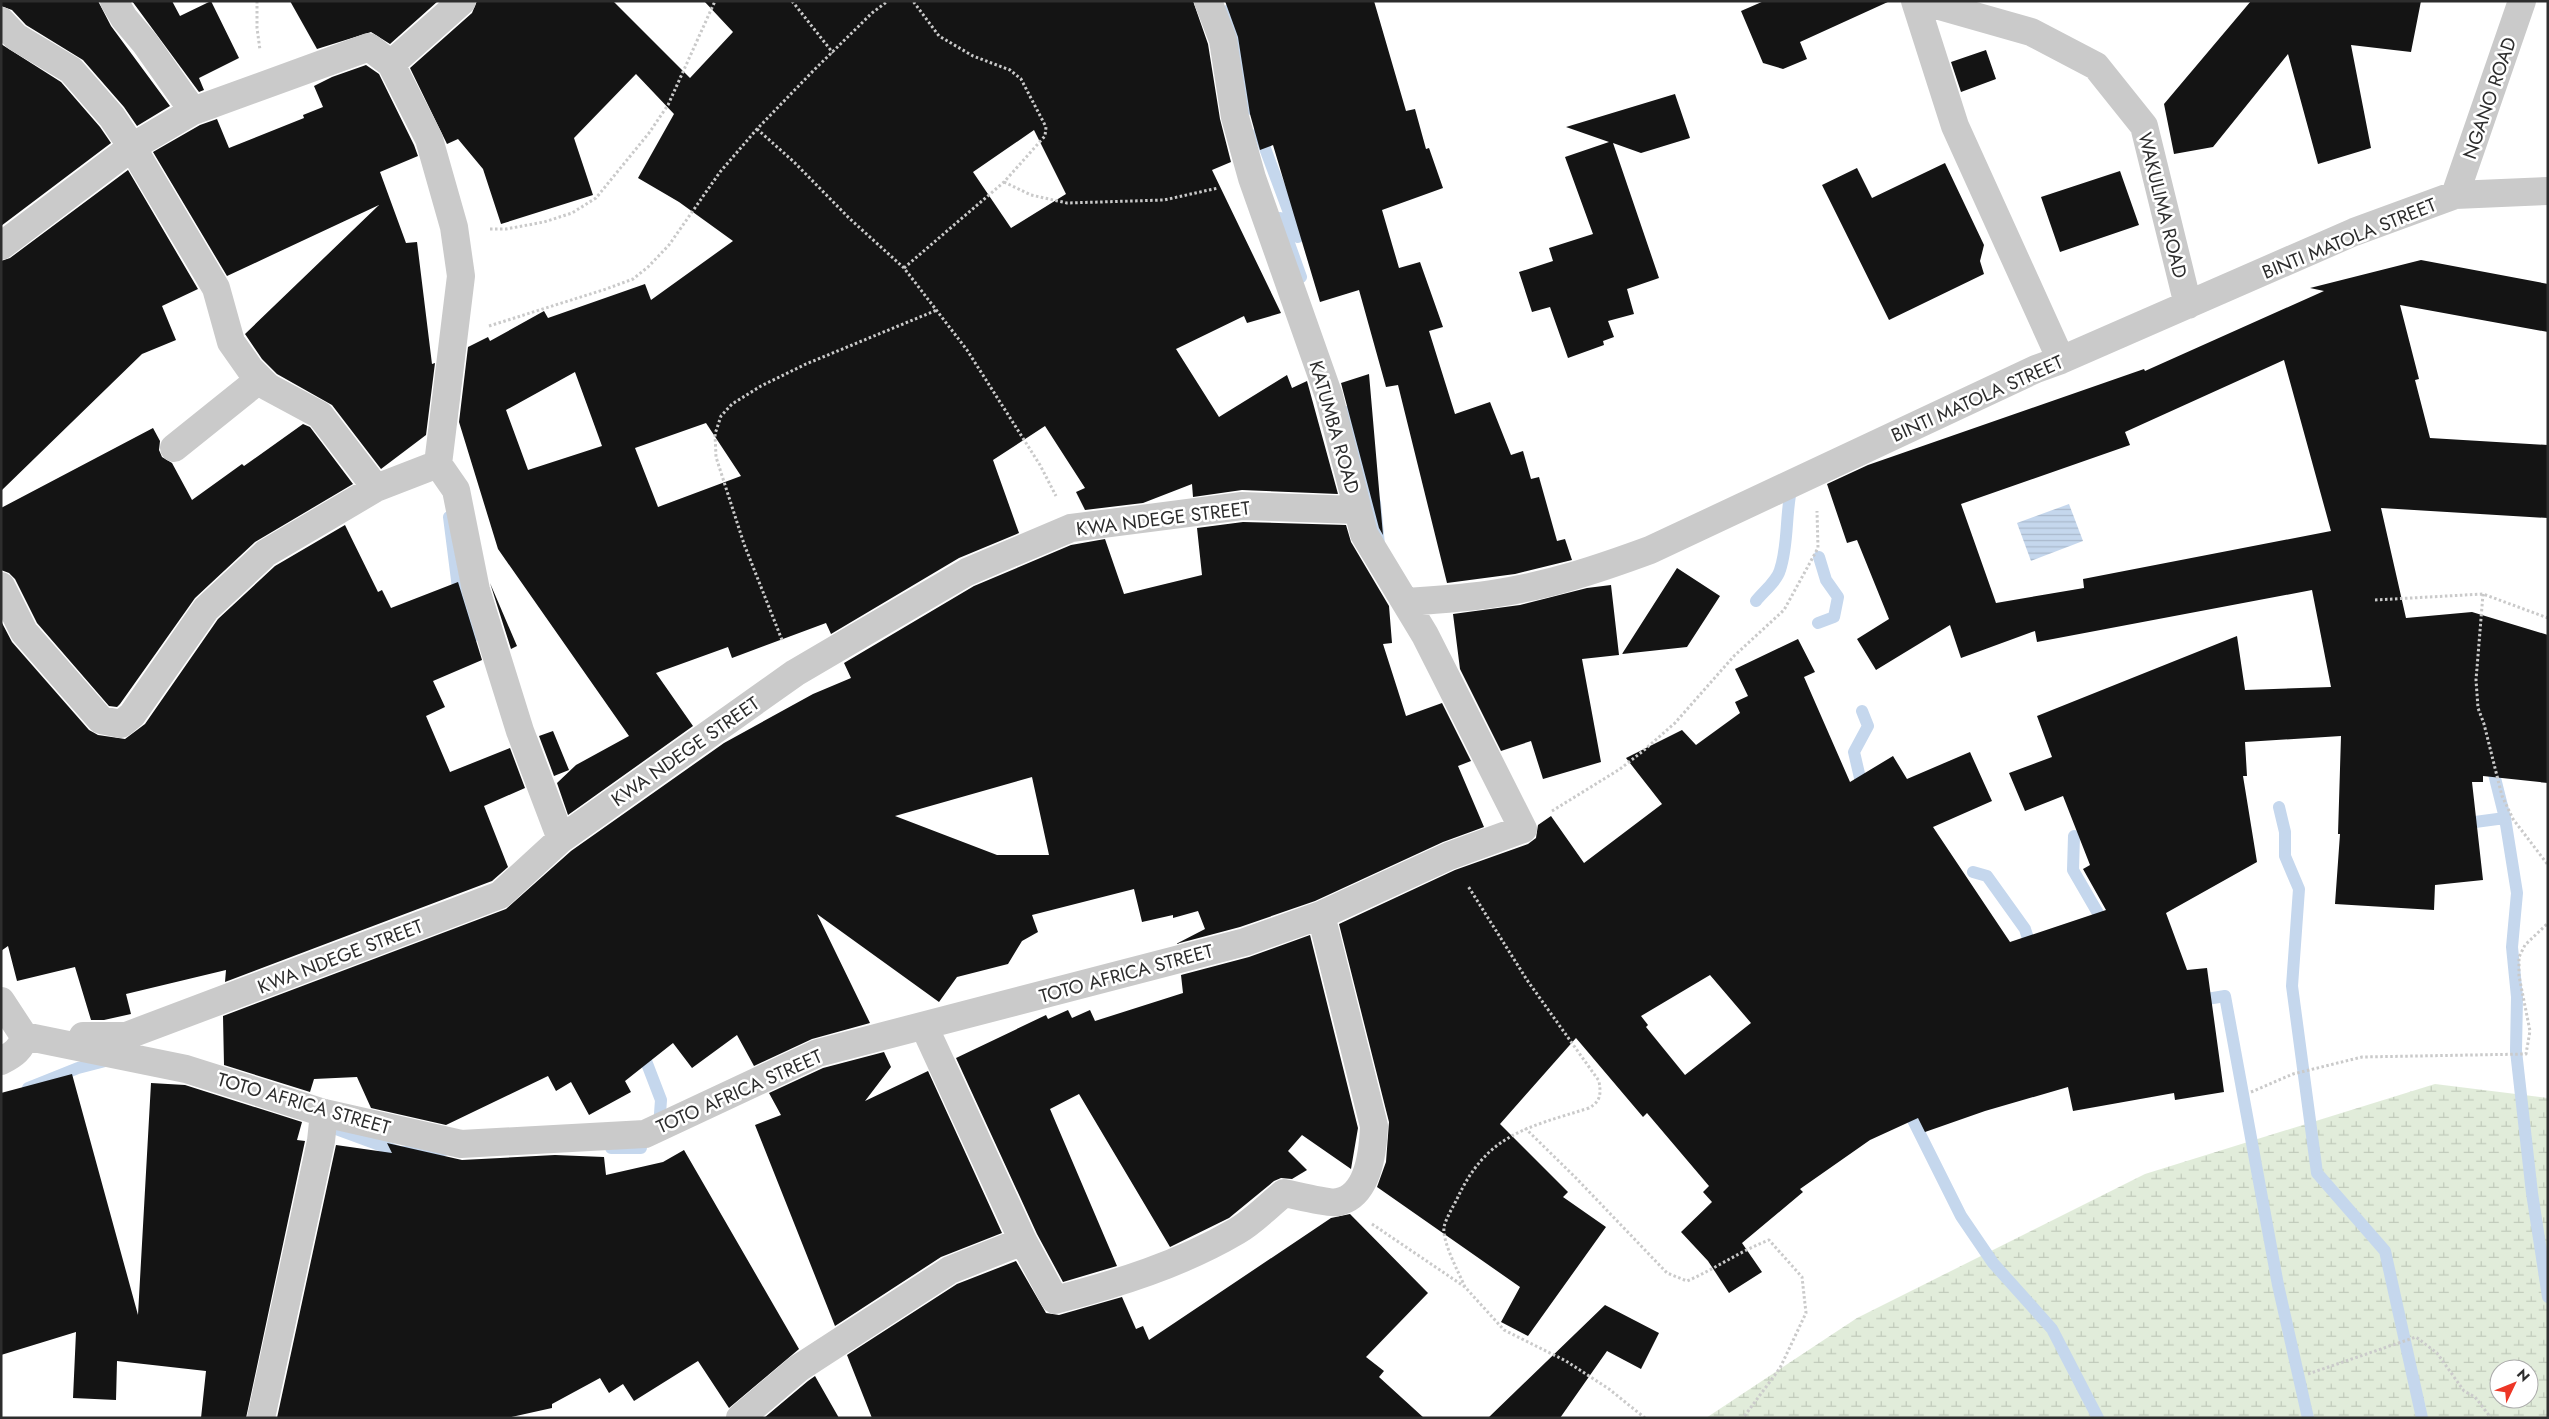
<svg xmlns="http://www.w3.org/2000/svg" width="2549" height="1419" font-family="Jost,sans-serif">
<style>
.wetland{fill:url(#wetland-marsh);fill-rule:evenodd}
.water{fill:url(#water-rules)}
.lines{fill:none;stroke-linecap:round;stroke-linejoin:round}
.stream{stroke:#c5d7ed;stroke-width:12}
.building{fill:#141414;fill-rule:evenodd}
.path{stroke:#cacaca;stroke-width:3;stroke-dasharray:2.5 2.5;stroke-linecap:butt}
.minor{stroke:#cacaca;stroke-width:28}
.labels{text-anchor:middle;stroke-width:5;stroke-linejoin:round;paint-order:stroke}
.street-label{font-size:19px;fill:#2d2d2d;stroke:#fff}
</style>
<defs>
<pattern id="wetland-marsh" width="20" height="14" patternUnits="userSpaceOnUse" patternTransform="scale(1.25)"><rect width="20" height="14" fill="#e1ecda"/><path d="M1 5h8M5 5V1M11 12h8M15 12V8" fill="none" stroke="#c1cbbb"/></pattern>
<pattern id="water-rules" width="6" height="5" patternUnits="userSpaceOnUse" patternTransform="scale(1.25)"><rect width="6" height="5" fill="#c5d7ed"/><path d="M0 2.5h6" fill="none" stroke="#aab9cc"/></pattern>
</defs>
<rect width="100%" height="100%" fill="#fff"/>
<!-- wetland -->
<path class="wetland" d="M 2435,1084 L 2548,1098 L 2548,1418 L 1706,1418 L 1857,1318 L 2145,1174 ZM 2499,1369 L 2529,1369 L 2529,1399 L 2499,1399 Z"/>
<!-- water -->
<path class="water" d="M 2069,504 L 2083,541 L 2031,561 L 2017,523 Z"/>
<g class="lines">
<!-- stream -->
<path class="stream" d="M 1230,9 L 1251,109
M 1259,132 L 1298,237
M 1280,218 L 1301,277
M 1346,412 L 1375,503 L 1379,545
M 449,517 L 458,588 L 477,635
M 1756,601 C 1763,592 1777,581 1780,570 C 1789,543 1785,513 1792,485
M 1818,623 L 1834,617 L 1838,597 L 1826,580 L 1819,557
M 1862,711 L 1868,726 L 1854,752 L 1863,791
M 2491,762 L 2505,818 L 2517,893 L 2512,947 L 2517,997 L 2516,1051 L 2532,1193 L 2548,1297
M 2279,807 L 2285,832 L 2285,856 L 2299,889 L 2292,986 L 2317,1173 L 2385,1251 L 2422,1418
M 2460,824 L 2505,818
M 2074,836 L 2073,870 L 2106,927
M 1973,872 L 1987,876 L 2025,929 L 2032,951
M 2195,1001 L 2225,996 L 2278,1285 L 2308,1418
M 641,1048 L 661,1100 L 659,1127
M 28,1088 L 78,1068 L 109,1060
M 1906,1106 L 1961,1216 L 1993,1263 L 2052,1329 L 2098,1418
M 331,1127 L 399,1152 L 444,1150
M 611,1148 L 641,1148"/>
</g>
<!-- building -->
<path class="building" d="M 1,1 L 98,1 L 111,26 L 170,106 L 137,126 L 124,107 L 83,60 L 26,25 L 12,10 L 1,6 Z
M 132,1 L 172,1 L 180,16 L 211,1 L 239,58 L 199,78 L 204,90 L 199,92 Z
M 290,1 L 438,1 L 390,44 L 371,32 L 317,49 Z
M 477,1 L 613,1 L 690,78 L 733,32 L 704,1 L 1193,1 L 1208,44 L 1220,119 L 1231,162 L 1212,170 L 1281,313 L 1247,323 L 1244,316 L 1176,349 L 1219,417 L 1287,375 L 1292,388 L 1307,381 L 1338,494 L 1242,490 L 1193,497 L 1192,484 L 1143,503 L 1085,510 L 1076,492 L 1085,488 L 1045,426 L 993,460 L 1019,533 L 959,558 L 831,634 L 826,623 L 732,658 L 728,647 L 656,673 L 693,726 L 568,815 L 557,783 L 576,765 L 629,736 L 498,549 L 459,422 L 468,347 L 488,337 L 490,341 L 544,311 L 548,318 L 645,284 L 651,300 L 733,241 L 679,202 L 638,178 L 674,114 L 636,74 L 574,138 L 593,195 L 501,224 L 483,169 L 458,139 L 447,144 L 410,68 L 472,13 ZM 1034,130 L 1066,194 L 1011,228 L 973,172 ZM 575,372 L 602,446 L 528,470 L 506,410 ZM 706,423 L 741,476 L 658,507 L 635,448 Z
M 1225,1 L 1374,1 L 1406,111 L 1415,109 L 1426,149 L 1429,148 L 1443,188 L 1382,210 L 1399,268 L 1420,262 L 1443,327 L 1429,331 L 1455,414 L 1490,402 L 1511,455 L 1523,451 L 1531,479 L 1539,477 L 1557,541 L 1565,539 L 1572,560 L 1515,574 L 1447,583 L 1398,385 L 1386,387 L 1359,290 L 1320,302 L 1273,145 L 1260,150 L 1250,114 L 1238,37 Z
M 1764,1 L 1890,1 L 1800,42 L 1807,59 L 1783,69 L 1763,63 L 1741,11 Z
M 2251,1 L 2421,1 L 2411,52 L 2351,45 L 2371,148 L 2318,164 L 2288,54 L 2213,147 L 2174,154 L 2164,104 Z
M 1,44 L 61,82 L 100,127 L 111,143 L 1,226 Z
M 1986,50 L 1996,79 L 1961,92 L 1951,62 Z
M 366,65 L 379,74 L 414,145 L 418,156 L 380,172 L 406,243 L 417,242 L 432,364 L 435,363 L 426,435 L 381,469 L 332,405 L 277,374 L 262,359 L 245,334 L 379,205 L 227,276 L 153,152 L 200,125 L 217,119 L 229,148 L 304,118 L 303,115 L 323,107 L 314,86 L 332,77 Z
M 1675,94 L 1690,138 L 1641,153 L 1613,143 L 1659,278 L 1627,289 L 1634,314 L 1608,321 L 1614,337 L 1603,341 L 1604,345 L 1568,358 L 1550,307 L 1532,312 L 1519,272 L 1553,261 L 1549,248 L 1593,234 L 1565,157 L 1609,142 L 1566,127 Z
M 1945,163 L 1984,245 L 1980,261 L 1984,274 L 1889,320 L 1822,185 L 1857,168 L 1872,198 Z
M 128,170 L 198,289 L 162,306 L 176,340 L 142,354 L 1,491 L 1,261 L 10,258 Z
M 2120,171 L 2139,225 L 2060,252 L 2041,197 Z
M 2421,260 L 2548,284 L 2548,332 L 2400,305 L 2419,379 L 2415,380 L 2430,438 L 2548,445 L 2548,518 L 2381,508 L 2406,618 L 2472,612 L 2548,635 L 2548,783 L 2483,776 L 2483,782 L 2472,782 L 2483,880 L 2435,885 L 2434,910 L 2335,904 L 2340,834 L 2338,834 L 2341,736 L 2245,742 L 2247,776 L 2243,776 L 2257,862 L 2166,913 L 2187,970 L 2207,968 L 2224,1092 L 2175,1100 L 2174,1093 L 2073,1111 L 2068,1087 L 1985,1111 L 1925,1132 L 1918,1118 L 1870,1140 L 1800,1189 L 1803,1192 L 1742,1243 L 1762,1272 L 1729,1293 L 1708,1261 L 1681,1232 L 1712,1202 L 1703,1192 L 1709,1186 L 1647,1113 L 1643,1117 L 1576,1038 L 1500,1124 L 1568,1192 L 1563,1197 L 1606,1227 L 1528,1336 L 1501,1322 L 1520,1287 L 1377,1187 L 1386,1162 L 1389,1122 L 1339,924 L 1455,870 L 1528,844 L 1536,838 L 1538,825 L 1551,816 L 1584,863 L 1662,804 L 1626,758 L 1682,730 L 1696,745 L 1740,713 L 1735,702 L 1748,696 L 1735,669 L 1798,639 L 1815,672 L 1804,677 L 1850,782 L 1893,756 L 1907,779 L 1970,752 L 1992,801 L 1933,827 L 2010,942 L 2106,910 L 2083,869 L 2090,865 L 2063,796 L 2025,811 L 2009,773 L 2052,757 L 2037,716 L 2237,636 L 2245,690 L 2331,687 L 2312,590 L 2037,642 L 2035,631 L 1961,658 L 1950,625 L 1876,670 L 1857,639 L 1889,619 L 1857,540 L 1847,543 L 1827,484 L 1868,465 L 2144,369 L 2145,371 L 2324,291 L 2310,288 ZM 2284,360 L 2331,531 L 2083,579 L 2084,588 L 1996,603 L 1961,504 L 2130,445 L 2125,432 ZM 1710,975 L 1751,1023 L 1685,1075 L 1646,1027 L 1648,1025 L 1641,1016 Z
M 1369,374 L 1383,535 L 1379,528 L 1341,383 Z
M 303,424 L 310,427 L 353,484 L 255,542 L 195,598 L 120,704 L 117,707 L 109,706 L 37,623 L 15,579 L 9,573 L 1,570 L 1,508 L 153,428 L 160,441 L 159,450 L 162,457 L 172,463 L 192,500 L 242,464 L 244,466 Z
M 1243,522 L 1346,525 L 1351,542 L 1389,606 L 1392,643 L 1383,644 L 1406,716 L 1442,703 L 1471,761 L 1458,766 L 1484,827 L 1443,842 L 1315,901 L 1240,927 L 1176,944 L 1205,929 L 1198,911 L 1173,918 L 1173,915 L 1142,922 L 1134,889 L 1032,915 L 1038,932 L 1022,941 L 1008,964 L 957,977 L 939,1002 L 817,914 L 870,1023 L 812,1039 L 754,1066 L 737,1035 L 692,1068 L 673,1043 L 625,1081 L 631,1092 L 589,1115 L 571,1082 L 556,1091 L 548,1076 L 446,1125 L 371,1108 L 357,1077 L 314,1079 L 310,1092 L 224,1065 L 223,1016 L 506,909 L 571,851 L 724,743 L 813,694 L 851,678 L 844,663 L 974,586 L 1071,545 L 1105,539 L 1124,594 L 1202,575 L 1197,528 ZM 1032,777 L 1049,855 L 997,855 L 895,816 Z
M 345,525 L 378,592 L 382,590 L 391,608 L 458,582 L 482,660 L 433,681 L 445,707 L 426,716 L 450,772 L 510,748 L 525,788 L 484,806 L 508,867 L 492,881 L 225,982 L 226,970 L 126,994 L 131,1014 L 104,1020 L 91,1020 L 75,967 L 17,981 L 8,946 L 1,951 L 1,621 L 12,642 L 89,730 L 98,735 L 125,739 L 145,724 L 218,619 L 275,566 Z
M 1677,568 L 1720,596 L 1687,647 L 1622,654 Z
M 490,583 L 517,646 L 511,649 L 491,586 Z
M 1611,585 L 1619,655 L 1582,659 L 1601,762 L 1543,779 L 1531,741 L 1501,751 L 1460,669 L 1453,614 L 1520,605 L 1587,588 Z
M 553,731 L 569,770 L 554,776 L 539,736 Z
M 1310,935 L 1358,1128 L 1351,1169 L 1302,1135 L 1288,1151 L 1307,1170 L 1292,1179 L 1281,1178 L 1274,1181 L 1229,1218 L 1170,1247 L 1079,1094 L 1050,1109 L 1117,1266 L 1063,1282 L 1037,1234 L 956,1058 L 1046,1015 L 1048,1019 L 1068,1010 L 1072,1018 L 1090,1010 L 1095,1021 L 1183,993 L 1181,975 L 1249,957 Z
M 884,1052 L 891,1067 L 865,1101 L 928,1071 L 1002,1233 L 941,1257 L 835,1326 L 755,1125 L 781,1115 L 769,1093 L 823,1068 Z
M 72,1074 L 138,1315 L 151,1083 L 185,1085 L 302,1122 L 297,1140 L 305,1141 L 246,1418 L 201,1418 L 206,1371 L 117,1361 L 116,1400 L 73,1398 L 76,1332 L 1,1355 L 1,1093 Z
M 387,1143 L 462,1160 L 555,1155 L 604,1157 L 606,1175 L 663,1162 L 684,1150 L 799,1349 L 729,1408 L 698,1361 L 634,1401 L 623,1384 L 609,1393 L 600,1378 L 552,1404 L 552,1408 L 507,1418 L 277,1418 L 336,1145 L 392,1153 Z
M 1350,1214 L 1428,1293 L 1366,1357 L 1384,1371 L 1379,1377 L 1424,1418 L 872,1418 L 847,1355 L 957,1284 L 1016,1261 L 1046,1313 L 1059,1315 L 1122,1297 L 1136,1329 L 1143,1326 L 1149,1340 L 1331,1218 Z
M 1605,1305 L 1659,1333 L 1641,1369 L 1607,1351 L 1560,1418 L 1488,1418 Z
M 815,1376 L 839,1418 L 764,1418 L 808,1381 Z"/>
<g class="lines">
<!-- path -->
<path class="path" d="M 257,1 L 257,28 L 260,50
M 792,1 L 833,53
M 757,129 L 794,162 L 849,218 L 904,268 L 967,350 L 1040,465 L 1056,496
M 1004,182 L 1031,195 L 1067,203 L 1164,200 L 1218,188
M 490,229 L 506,229 L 544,222 L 572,213 L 596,198 L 649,133 L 668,105 L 715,1
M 904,268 L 1004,182 L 1045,136 L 1046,127 L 1021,79 L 1010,70 L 973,56 L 939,36 L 913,1
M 489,326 L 606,289 L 633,279 L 648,267 L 669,245 L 720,172 L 757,129 L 814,70 L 872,13 L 888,1
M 2483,594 L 2476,680 L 2478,708 L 2484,724 L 2502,796 L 2513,819 L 2548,865
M 2375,600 L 2483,594 L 2548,618
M 782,640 L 744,544 L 716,457 L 715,434 L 721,416 L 732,404 L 761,386 L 806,364 L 937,310
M 1552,811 L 1620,769 L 1643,751 L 1675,723 L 1734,656 L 1784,610 L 1818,548 L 1817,511
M 2251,1092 L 2293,1074 L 2362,1057 L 2526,1054 L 2530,1031 L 2519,976 L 2519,957 L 2525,945 L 2548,923
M 1525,1128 L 1575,1177 L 1667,1273 L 1687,1281 C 1715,1269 1740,1251 1769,1240 L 1802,1277 L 1806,1313 L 1780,1368 L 1743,1418
M 1372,1224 L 1465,1287 L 1504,1330 L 1566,1361 L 1609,1389 L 1645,1418
M 1465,1287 C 1459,1273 1442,1242 1444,1227 C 1446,1218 1453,1207 1457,1199 C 1487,1134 1526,1128 1589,1108 C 1601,1101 1601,1094 1599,1081 L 1527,980 L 1468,886
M 2308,1374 L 2416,1337 L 2437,1353 L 2464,1391 L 2475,1397 L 2491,1418"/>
<!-- minor -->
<path class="minor" d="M 114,1 L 124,18 L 145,43 L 193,111
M 1915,1 L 1955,126 L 2061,360
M 1922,1 L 2031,32 L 2096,66 L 2144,126 L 2188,305
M 1,21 L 16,37 L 71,70 L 112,117 L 132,147 L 216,288 L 231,342 L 250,369 L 268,387 L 320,415 L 376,488
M 391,64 L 462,1
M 2455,195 L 2522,1
M 1,246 L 132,147 L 193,111 L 369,47 L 391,64 L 429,139 L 454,227 L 461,276 L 438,464 L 456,490 L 476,590 L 520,731 L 561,839
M 174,448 L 260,379
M 1,586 L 24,632 L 101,720 L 121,724 L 132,715 L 206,609 L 266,553 L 376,488 L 438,464
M 1406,602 C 1437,600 1468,598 1498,593 C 1551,585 1601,568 1650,550 L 2036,369 L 2061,360 L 2354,232 L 2455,195 L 2548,191
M 1,1001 L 24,1036
M 924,1026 L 1023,1241 L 1055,1300 C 1117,1284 1181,1264 1237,1231 C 1254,1221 1269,1205 1284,1193 C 1295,1195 1329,1204 1338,1202 C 1369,1196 1373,1150 1374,1126 L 1321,915
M 24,1036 L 186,1069 L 324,1113 L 461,1144 L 645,1134 L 818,1053 L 1245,942 L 1321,915 L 1449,856 L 1523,829 L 1425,635 L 1364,534 L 1329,396 L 1252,178 L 1235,117 L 1223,40 L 1208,1
M 83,1036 L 126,1036 L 500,895 L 561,839 L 795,673 L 967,572 L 1071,528 L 1242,506 L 1357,510
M 1,1061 C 13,1055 22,1049 24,1036
M 261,1418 L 321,1141 L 324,1113
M 740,1418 L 799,1368 L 950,1270 L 1023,1241"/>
</g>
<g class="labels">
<!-- street labels -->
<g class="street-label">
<text transform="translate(2489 98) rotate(-71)" y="7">NGANO ROAD</text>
<text transform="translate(2163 205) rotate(76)" y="7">WAKULIMA ROAD</text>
<text transform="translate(2349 238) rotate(-22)" y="7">BINTI MATOLA STREET</text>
<text transform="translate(1977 398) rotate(-24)" y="7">BINTI MATOLA STREET</text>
<text transform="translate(1335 427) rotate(74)" y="7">KATUMBA ROAD</text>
<text transform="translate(1163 518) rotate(-7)" y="7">KWA NDEGE STREET</text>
<text transform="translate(685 751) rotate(-35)" y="7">KWA NDEGE STREET</text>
<text transform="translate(340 956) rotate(-21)" y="7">KWA NDEGE STREET</text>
<text transform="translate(1126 973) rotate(-15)" y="7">TOTO AFRICA STREET</text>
<text transform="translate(739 1091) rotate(-24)" y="7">TOTO AFRICA STREET</text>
<text transform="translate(304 1103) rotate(16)" y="7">TOTO AFRICA STREET</text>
</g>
</g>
<!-- border -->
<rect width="2549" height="1419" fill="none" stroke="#2d2d2d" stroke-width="5"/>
<!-- north arrow -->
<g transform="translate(2514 1384) rotate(47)"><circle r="24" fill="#ffffff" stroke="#ababab"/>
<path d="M0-4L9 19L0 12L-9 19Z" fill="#ed3626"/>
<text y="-8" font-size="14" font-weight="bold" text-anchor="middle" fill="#2d2d2d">N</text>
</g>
</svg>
